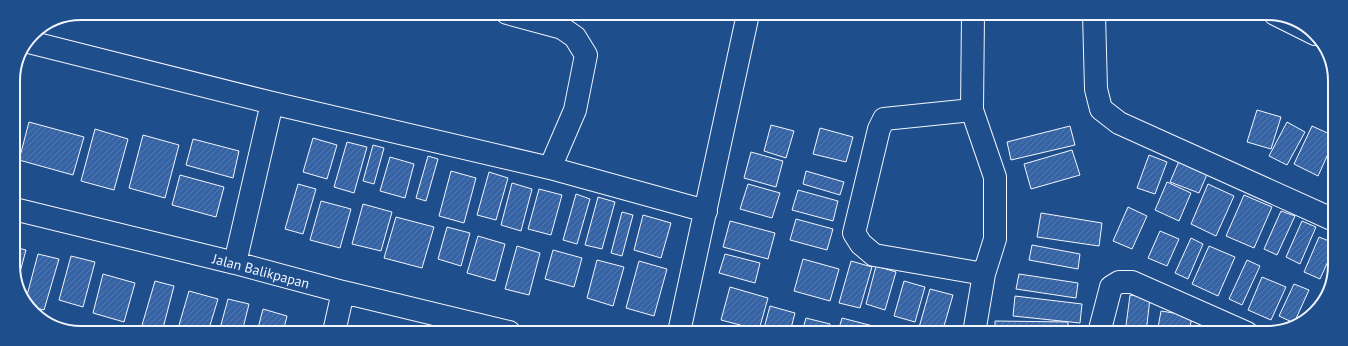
<svg xmlns="http://www.w3.org/2000/svg" width="1348" height="346" font-family="'PT Sans',sans-serif">
<style>
.building{fill:url(#building-hatch);stroke:#f2f6ff}
.lines{fill:none;stroke-linecap:round;stroke-linejoin:round}
.minor-casing{stroke:#f2f6ff;stroke-width:24}
.minor{stroke:#1f4e8c;stroke-width:22}
.labels{text-anchor:middle;stroke-width:3;stroke-linejoin:round;paint-order:stroke}
.street-label{font-size:14px;fill:#f2f6ff;stroke:#1f4e8c}
.rim{fill:none;stroke:#f2f6ff;stroke-width:2}
</style>
<defs>
<pattern id="building-hatch" width="6" height="6" patternUnits="userSpaceOnUse"><rect width="6" height="6" fill="#3563a3"/><path d="M-1 1l2-2M0 6l6-6M5 7l2-2" fill="none" stroke="#537ab1"/></pattern>
</defs>
<rect width="100%" height="100%" fill="#1f4e8c"/>
<!-- building -->
<path class="building" d="M 1257,110 L 1281,117 L 1271,149 L 1247,142 Z
M 29,122 L 84,137 L 73,175 L 19,160 Z
M 1287,122 L 1305,132 L 1287,165 L 1269,156 Z
M 771,125 L 794,131 L 786,158 L 764,151 Z
M 1070,126 L 1075,145 L 1011,160 L 1007,142 Z
M 1312,126 L 1334,136 L 1334,141 L 1318,176 L 1294,164 Z
M 820,128 L 853,137 L 846,162 L 813,154 Z
M 95,129 L 128,139 L 114,190 L 81,181 Z
M 143,135 L 179,145 L 165,198 L 129,188 Z
M 313,138 L 337,145 L 327,179 L 303,172 Z
M 193,139 L 239,151 L 233,178 L 186,165 Z
M 347,142 L 367,147 L 354,193 L 334,187 Z
M 373,145 L 384,148 L 374,184 L 363,181 Z
M 1072,150 L 1080,175 L 1031,189 L 1024,164 Z
M 751,152 L 783,161 L 776,187 L 744,178 Z
M 1182,154 L 1211,165 L 1199,193 L 1170,182 Z
M 1149,155 L 1167,162 L 1155,194 L 1137,188 Z
M 428,156 L 438,159 L 426,201 L 416,198 Z
M 390,157 L 414,164 L 405,198 L 380,191 Z
M 451,171 L 476,178 L 464,223 L 439,216 Z
M 806,171 L 844,182 L 840,195 L 803,184 Z
M 1334,171 L 1334,183 L 1329,181 Z
M 489,172 L 508,178 L 496,220 L 477,215 Z
M 180,175 L 224,187 L 216,217 L 172,205 Z
M 1167,182 L 1191,193 L 1179,221 L 1155,210 Z
M 512,183 L 532,189 L 521,231 L 501,225 Z
M 298,184 L 316,189 L 303,234 L 285,229 Z
M 748,184 L 780,193 L 772,218 L 740,209 Z
M 1208,184 L 1234,196 L 1216,236 L 1191,224 Z
M 539,189 L 562,195 L 551,235 L 528,229 Z
M 798,190 L 838,201 L 833,221 L 792,210 Z
M 576,194 L 590,199 L 577,244 L 563,240 Z
M 1244,195 L 1272,207 L 1254,248 L 1226,236 Z
M 598,197 L 615,202 L 602,249 L 585,245 Z
M 321,201 L 351,209 L 340,248 L 310,240 Z
M 363,204 L 392,212 L 381,251 L 352,244 Z
M 1128,207 L 1147,216 L 1132,249 L 1113,241 Z
M 1281,211 L 1295,216 L 1277,255 L 1264,249 Z
M 622,212 L 633,215 L 622,256 L 611,253 Z
M 1041,213 L 1102,223 L 1099,246 L 1037,237 Z
M 643,215 L 671,223 L 661,258 L 634,250 Z
M 396,217 L 434,227 L 422,268 L 384,258 Z
M 796,219 L 833,229 L 827,250 L 790,240 Z
M 730,221 L 775,233 L 768,259 L 723,247 Z
M 1302,221 L 1316,227 L 1300,264 L 1286,257 Z
M 447,227 L 470,233 L 461,266 L 438,259 Z
M 1160,231 L 1179,239 L 1167,266 L 1148,258 Z
M 478,236 L 505,244 L 495,281 L 467,273 Z
M 1319,237 L 1334,243 L 1334,248 L 1320,279 L 1304,272 Z
M 1191,238 L 1203,244 L 1188,279 L 1175,273 Z
M 1032,245 L 1080,254 L 1078,269 L 1029,260 Z
M 517,246 L 540,253 L 529,295 L 505,289 Z
M 1209,246 L 1235,257 L 1218,296 L 1192,284 Z
M 14,247 L 26,250 L 17,283 L 14,278 Z
M 553,250 L 582,258 L 574,287 L 545,279 Z
M 38,254 L 59,259 L 44,310 L 29,306 L 26,299 Z
M 725,254 L 760,263 L 755,283 L 719,273 Z
M 71,256 L 95,262 L 83,307 L 59,300 Z
M 803,259 L 839,269 L 830,301 L 794,291 Z
M 597,260 L 624,267 L 613,306 L 587,298 Z
M 1247,260 L 1260,266 L 1242,305 L 1229,299 Z
M 639,261 L 667,269 L 654,316 L 626,308 Z
M 851,261 L 872,267 L 860,308 L 839,303 Z
M 876,266 L 896,272 L 885,310 L 866,304 Z
M 103,274 L 135,283 L 124,322 L 93,313 Z
M 1019,274 L 1078,283 L 1076,298 L 1016,289 Z
M 1262,277 L 1286,287 L 1271,320 L 1248,310 Z
M 155,281 L 174,286 L 162,332 L 140,332 Z
M 904,281 L 925,287 L 915,322 L 894,316 Z
M 1294,284 L 1309,290 L 1294,323 L 1279,316 Z
M 730,287 L 768,298 L 759,330 L 721,320 Z
M 930,289 L 953,295 L 942,333 L 926,333 L 918,331 Z
M 189,291 L 218,299 L 208,332 L 177,332 Z
M 1130,295 L 1150,298 L 1146,333 L 1125,333 Z
M 1015,296 L 1082,304 L 1080,323 L 1013,316 Z
M 228,299 L 249,304 L 242,332 L 219,332 Z
M 770,306 L 795,313 L 790,332 L 763,332 Z
M 263,309 L 287,316 L 283,332 L 257,332 Z
M 1161,311 L 1192,316 L 1189,333 L 1157,333 Z
M 806,318 L 830,324 L 828,332 L 802,332 Z
M 842,318 L 877,327 L 875,332 L 838,332 Z
M 995,321 L 1068,322 L 1068,333 L 995,333 Z"/>
<g class="lines">
<defs>
<path id="minor" d="M 973,14 L 972,110 L 995,177 L 995,239 L 984,274 L 974,333
M 1094,14 L 1096,89 L 1101,109 L 1119,123 L 1334,220
M 1275,14 L 1315,34
M 29,42 L 272,103 L 550,168 L 575,110 L 586,55 L 575,37 L 562,28 L 507,13
M 972,110 L 884,119 L 879,129 L 854,233 L 861,244 L 874,255 L 984,274
M 550,168 L 706,211
M 14,209 L 235,263 L 343,292 L 509,332
M 235,263 L 272,103
M 334,332 L 343,292
M 679,332 L 748,14
M 1099,333 L 1111,287 L 1119,282 L 1132,282 L 1247,333"/>
</defs>
<!-- minor casing -->
<use href="#minor" class="minor-casing"/>
<!-- minor -->
<use href="#minor" class="minor"/>
</g>
<g class="labels">
<!-- street labels -->
<g class="street-label">
<text transform="translate(261 271) rotate(15)" y="5">Jalan Balikpapan</text>
</g>
</g>
<!-- crop -->
<path d="M0 0H1348V346H0ZM81 20H1267A61 61 0 0 1 1328 81V265A61 61 0 0 1 1267 326H81A61 61 0 0 1 20 265V81A61 61 0 0 1 81 20Z" fill="#1f4e8c" fill-rule="evenodd"/>
<path class="rim" d="M81 20H1267A61 61 0 0 1 1328 81V265A61 61 0 0 1 1267 326H81A61 61 0 0 1 20 265V81A61 61 0 0 1 81 20Z"/>
</svg>
